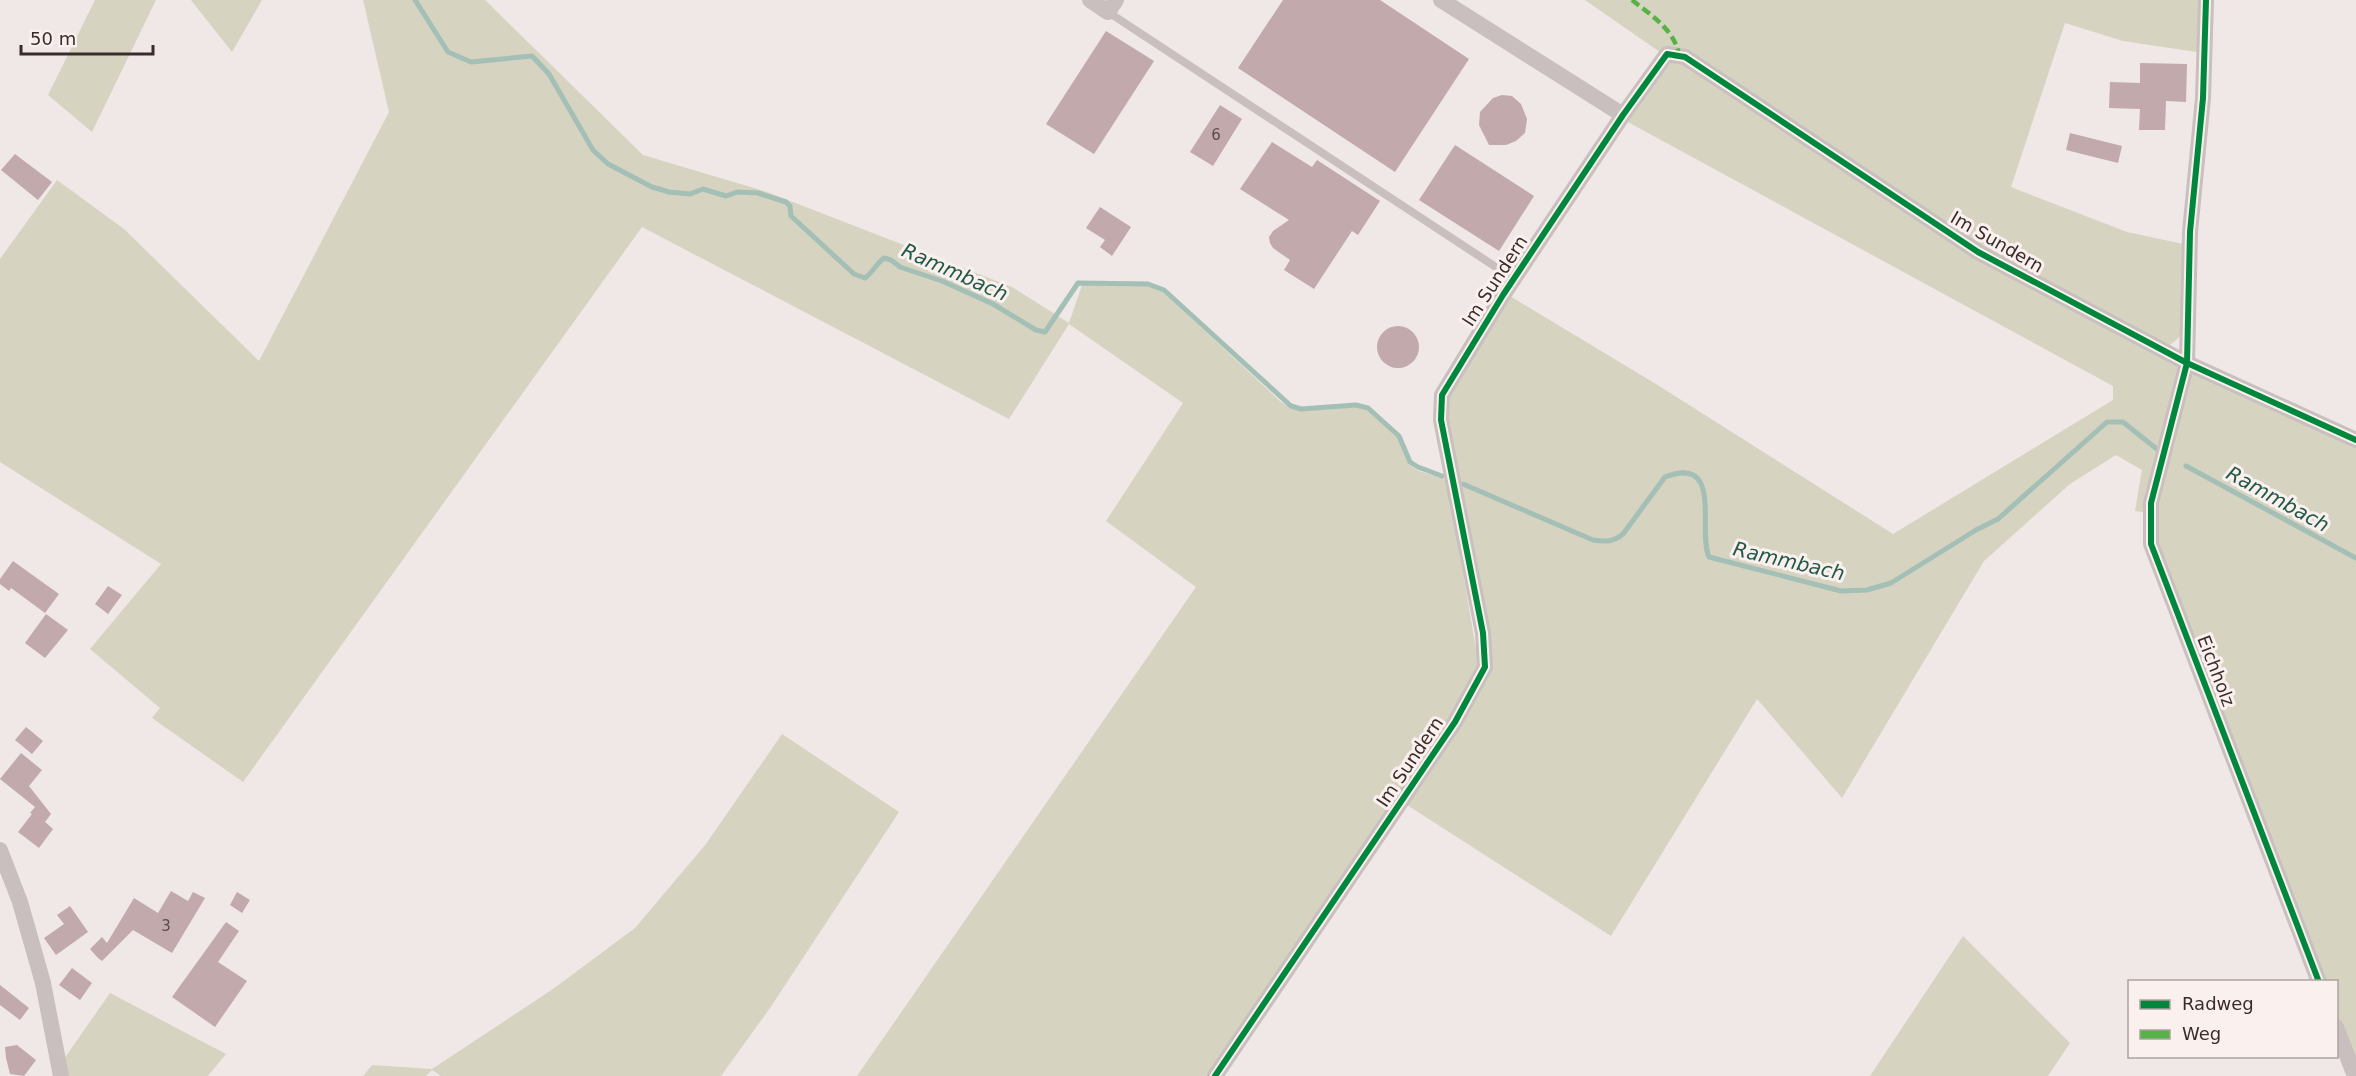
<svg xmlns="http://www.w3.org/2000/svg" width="2356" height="1076" font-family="'DejaVu Sans',sans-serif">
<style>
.green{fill:#d6d3c1}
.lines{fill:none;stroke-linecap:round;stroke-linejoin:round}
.stream{stroke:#a3bfb6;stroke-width:5}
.building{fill:#c2a9ab}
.service{stroke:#c9bfbe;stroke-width:8}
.minor{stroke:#c9bfbe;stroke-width:16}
.quiet{stroke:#56b246;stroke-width:4.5;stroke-dasharray:9 4.5;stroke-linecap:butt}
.cycleway-casing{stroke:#faf1ee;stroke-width:10}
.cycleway{stroke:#00873e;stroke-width:6}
.labels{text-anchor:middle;stroke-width:6;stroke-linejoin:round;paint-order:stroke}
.number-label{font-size:15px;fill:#5c4b4c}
.street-label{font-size:18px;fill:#3a2c2c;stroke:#faf1ee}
.water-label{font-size:20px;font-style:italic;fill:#23594a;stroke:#faf1ee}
</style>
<rect width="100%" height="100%" fill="#efe8e6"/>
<!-- green -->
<path class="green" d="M 95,0 L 156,0 L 92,132 L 48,95 Z
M 191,0 L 262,0 L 232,52 Z
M 363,0 L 485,0 L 643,155 L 767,192 L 1012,287 L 1069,323 L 1082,285 L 1148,286 L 1163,292 L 1281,402 C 1311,421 1348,399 1368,411 C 1377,417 1394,430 1399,439 C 1402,447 1404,458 1410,465 C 1419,473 1434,475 1445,479 L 1455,525 L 1480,673 L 1211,1076 L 857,1076 L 1196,587 L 1106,521 L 1183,403 L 1069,324 L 1009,419 L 642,227 L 243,782 L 152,718 L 160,708 L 90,649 L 161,564 L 0,462 L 0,259 L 57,180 L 124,229 L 259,361 L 389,112 Z
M 1585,0 L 2204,0 L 2203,53 L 2123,41 L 2065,23 L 2011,187 L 2127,232 L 2188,245 L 2184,333 L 2170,345 L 1979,251 L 1686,55 L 1664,55 Z
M 1668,56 L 1684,59 L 1975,253 L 2184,364 L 2149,513 L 2135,511 L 2142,470 L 2116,455 L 2070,484 L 1984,561 L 1842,798 L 1757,699 L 1611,936 L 1404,803 L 1489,671 L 1446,418 L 1446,398 L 1505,293 L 1656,384 L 1893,534 L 2113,400 L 2113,386 L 1624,120 Z
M 2190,368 L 2356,444 L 2356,1068 L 2337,1017 L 2336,982 L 2323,981 L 2154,544 L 2155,504 Z
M 782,734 L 899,812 L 770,1008 L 721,1076 L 441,1076 L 432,1070 L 426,1076 L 363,1076 L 372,1065 L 432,1069 L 553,989 L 635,928 L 706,844 Z
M 1963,936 L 2070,1043 L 2048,1076 L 1870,1076 Z
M 110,993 L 226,1054 L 208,1076 L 58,1076 L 57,1069 Z"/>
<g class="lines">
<!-- stream -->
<path class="stream" d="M 415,0 L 448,52 L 471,62 L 532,56 L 549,74 L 593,150 L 608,164 L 652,187 L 669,192 L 690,194 L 703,189 L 726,196 L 737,192 L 758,193 L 786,202 L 790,206 L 791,216 L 854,274 L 865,278 C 873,272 876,264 884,258 L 891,260 L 900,267 L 942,281 L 993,304 L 1036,330 L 1045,332 L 1078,283 L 1148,284 L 1164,290 L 1291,406 L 1301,409 L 1356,405 L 1368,408 L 1399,436 L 1410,462 L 1418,467 L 1442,476
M 2186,466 L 2356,558
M 1463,484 L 1593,540 C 1606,542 1613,542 1623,534 L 1665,477 C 1724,454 1697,531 1709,557 L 1841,591 L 1867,590 L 1891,583 L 1976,530 L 1998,519 L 2107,422 L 2123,422 L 2158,450"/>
</g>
<!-- building -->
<path class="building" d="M 1283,0 L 1380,0 L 1469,59 L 1395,172 L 1238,68 Z
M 1106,31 L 1154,61 L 1094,154 L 1046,124 Z
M 2140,63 L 2187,64 L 2186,102 L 2166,101 L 2165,130 L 2139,130 L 2140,109 L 2109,108 L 2110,82 L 2140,83 Z
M 1502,95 L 1512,96 L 1521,104 L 1527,119 L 1525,133 L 1516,141 L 1506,145 L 1489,145 L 1479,125 L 1480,112 L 1493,98 Z
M 1220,105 L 1242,119 L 1213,166 L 1190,152 Z
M 2070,133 L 2122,146 L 2118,163 L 2066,150 Z
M 1272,142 L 1312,167 L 1317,160 L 1380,201 L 1358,235 L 1352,231 L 1314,289 L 1284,270 L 1290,260 L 1273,248 L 1270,243 L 1269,237 L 1273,231 L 1289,220 L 1240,189 Z
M 1455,145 L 1534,196 L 1499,251 L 1419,200 Z
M 15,154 L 52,182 L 38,200 L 1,170 Z
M 1100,207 L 1131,227 L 1112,256 L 1100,247 L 1105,240 L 1086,228 Z
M1377 347a21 21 0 1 1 42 0a21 21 0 1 1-42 0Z
M 13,561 L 59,594 L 45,613 L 11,588 L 9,591 L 0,584 L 0,579 Z
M 108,586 L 122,595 L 108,614 L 95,604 Z
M 46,614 L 68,630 L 45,658 L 25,643 Z
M 26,727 L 43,741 L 32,754 L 15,740 Z
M 21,753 L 42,770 L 29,786 L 51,814 L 45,822 L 53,829 L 39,848 L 18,832 L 32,814 L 30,813 L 35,807 L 0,779 Z
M 171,891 L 188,901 L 193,892 L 205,898 L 172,953 L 133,930 L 102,961 L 98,958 L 90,949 L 102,937 L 107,943 L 134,898 L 158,913 Z
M 237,892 L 250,900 L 242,913 L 230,905 Z
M 70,906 L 88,932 L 56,955 L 44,938 L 64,924 L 57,915 Z
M 226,922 L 239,931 L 218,962 L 247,981 L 215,1027 L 172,997 Z
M 72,968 L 92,983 L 80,1000 L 59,985 Z
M 0,985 L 29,1008 L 20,1020 L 0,1005 Z
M 17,1045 L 36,1060 L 24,1076 L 10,1074 L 6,1058 L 5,1047 Z"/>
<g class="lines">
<!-- service -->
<path class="service" d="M 1108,12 L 1514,279"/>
<!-- minor -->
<path class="minor" d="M 1090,0 L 1108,12 L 1116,0
M 1441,0 L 1623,115
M 2206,0 L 2203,98 L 2190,232 L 2187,363 L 2151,503 L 2151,544 L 2319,982
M 0,850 L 20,902 L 43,983 L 61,1076
M 2336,1027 L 2355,1076
M 1215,1076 L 1455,722 L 1485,667 L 1483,633 L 1441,420 L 1442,395 L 1503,295 L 1623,115 L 1667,54 L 1685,57 L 1978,252 L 2187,363 L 2356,440"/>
<!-- quiet -->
<path class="quiet" d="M 1632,0 C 1651,15 1676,31 1679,56"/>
<defs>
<path id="cycleway" d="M 2206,0 L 2203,98 L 2190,232 L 2187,363 L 2151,503 L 2151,544 L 2319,982
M 1215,1076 L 1455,722 L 1485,667 L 1483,633 L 1441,420 L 1442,395 L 1503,295 L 1623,115 L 1667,54 L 1685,57 L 1978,252 L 2187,363 L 2356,440"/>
</defs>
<!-- cycleway casing -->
<use href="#cycleway" class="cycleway-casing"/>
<!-- cycleway -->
<use href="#cycleway" class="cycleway"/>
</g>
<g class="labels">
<!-- number labels -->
<g class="number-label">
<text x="1216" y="140">6</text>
<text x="166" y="931">3</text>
</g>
<!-- street labels -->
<g class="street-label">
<text transform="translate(1997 242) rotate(30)" y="6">Im Sundern</text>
<text transform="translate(1495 281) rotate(-57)" y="6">Im Sundern</text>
<text transform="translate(2216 671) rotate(69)" y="6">Eichholz</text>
<text transform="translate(1410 762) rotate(-56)" y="6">Im Sundern</text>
</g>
<!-- water labels -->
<g class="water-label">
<text transform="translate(955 272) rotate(24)" y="7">Rammbach</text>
<text transform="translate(2278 499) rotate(29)" y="7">Rammbach</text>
<text transform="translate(1789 561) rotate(13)" y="7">Rammbach</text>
</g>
</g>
<!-- legend -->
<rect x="2128" y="980" width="210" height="78" fill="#faf1ee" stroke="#ada2a0" stroke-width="1.5"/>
<rect x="2140" y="1000" width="30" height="9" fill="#00873e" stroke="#ada2a0" stroke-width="1.5"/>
<text x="2182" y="1010" font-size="18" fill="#3a2c2c">Radweg</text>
<rect x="2140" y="1030" width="30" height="9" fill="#56b246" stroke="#ada2a0" stroke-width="1.5"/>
<text x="2182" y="1040" font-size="18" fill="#3a2c2c">Weg</text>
<!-- scale -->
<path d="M21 45v9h132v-9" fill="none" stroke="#3a2c2c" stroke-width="3"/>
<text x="30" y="45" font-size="18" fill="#3a2c2c" stroke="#faf1ee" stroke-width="4.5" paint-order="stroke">50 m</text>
</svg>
